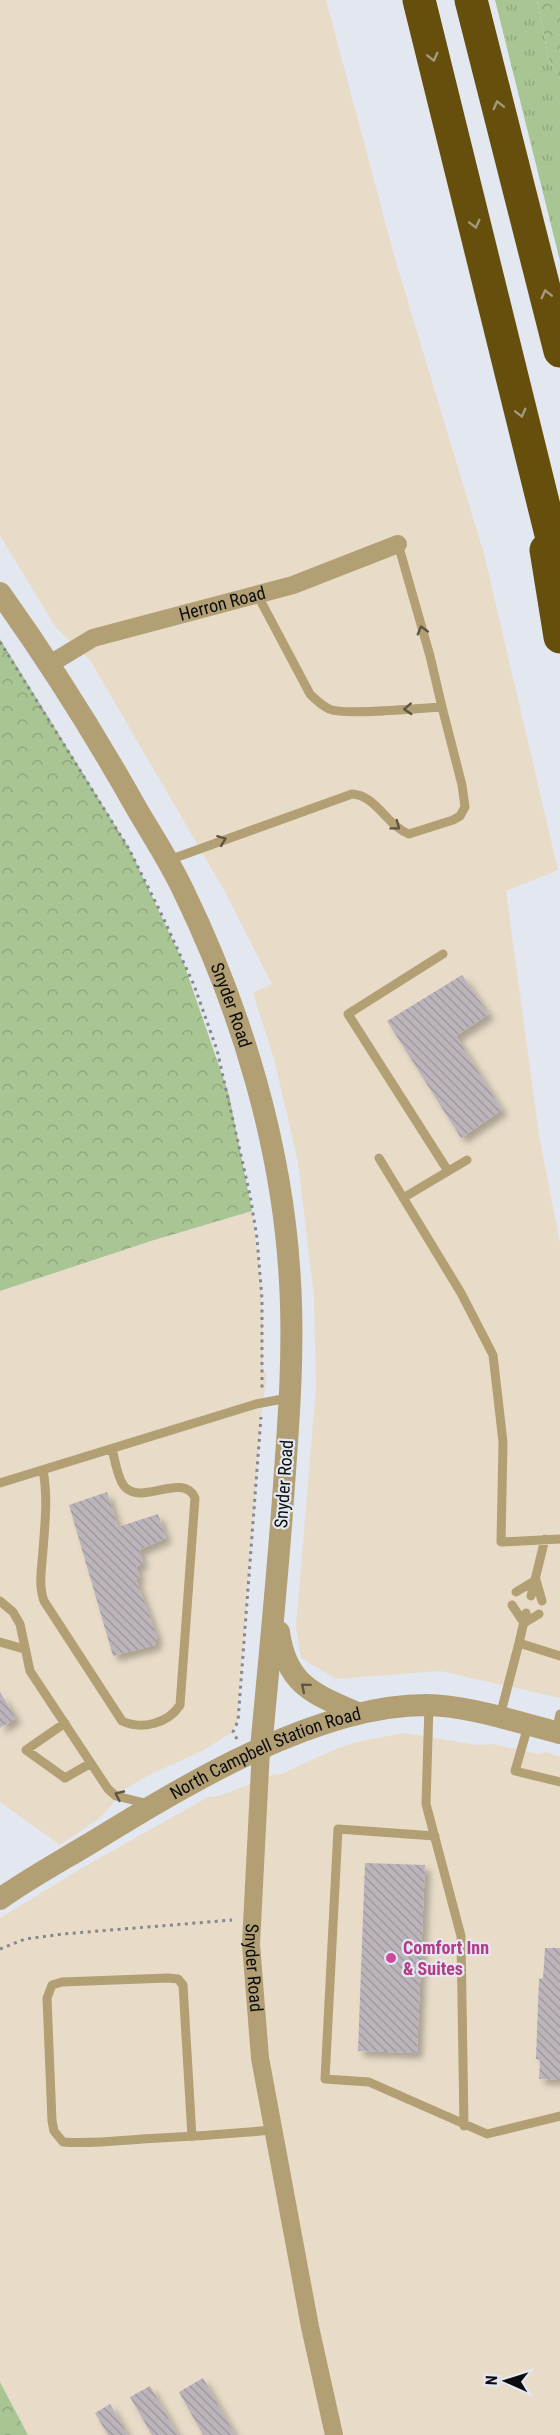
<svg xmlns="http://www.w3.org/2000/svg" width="560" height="2435" font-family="'Roboto Condensed',sans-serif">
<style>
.commercial{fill:#e8dcc8}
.grass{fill:url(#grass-tufts)}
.forest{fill:url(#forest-crowns)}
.building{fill:url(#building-back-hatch);filter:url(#shadow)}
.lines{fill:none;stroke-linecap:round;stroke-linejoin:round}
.path{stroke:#86888f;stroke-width:3;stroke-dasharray:3 4.5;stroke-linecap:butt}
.service{stroke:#b29f73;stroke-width:9}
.minor{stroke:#b29f73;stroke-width:18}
.tertiary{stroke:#b29f73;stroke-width:22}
.motorway{stroke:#664f0c;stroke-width:33}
.oneway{stroke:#a49b7e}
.oneway2{stroke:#5e5641}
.hotel-dot{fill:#d1479c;stroke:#e3e7f0;stroke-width:2}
.labels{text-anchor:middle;stroke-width:4.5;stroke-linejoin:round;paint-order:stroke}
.street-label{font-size:18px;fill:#0b0c0f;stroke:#e3e7f0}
.hotel-label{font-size:18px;font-weight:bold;fill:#b23c85;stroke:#e3e7f0;text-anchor:start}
</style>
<defs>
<pattern id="grass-tufts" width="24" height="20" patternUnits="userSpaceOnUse" patternTransform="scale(1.5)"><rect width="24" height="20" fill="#a9c593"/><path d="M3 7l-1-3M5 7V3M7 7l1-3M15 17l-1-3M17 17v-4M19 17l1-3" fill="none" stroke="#90a87e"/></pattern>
<pattern id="forest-crowns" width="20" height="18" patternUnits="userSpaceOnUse" patternTransform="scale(1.5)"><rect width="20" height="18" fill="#a9c593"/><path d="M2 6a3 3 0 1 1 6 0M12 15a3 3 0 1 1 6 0" fill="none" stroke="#90a87e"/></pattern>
<pattern id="building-back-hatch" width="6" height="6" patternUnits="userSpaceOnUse" patternTransform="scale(1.5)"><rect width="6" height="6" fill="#bcb4bb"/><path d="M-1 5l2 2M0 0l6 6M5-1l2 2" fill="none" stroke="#a09aa0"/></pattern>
<filter id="shadow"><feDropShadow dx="5.5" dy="5.5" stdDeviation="3" flood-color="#0004"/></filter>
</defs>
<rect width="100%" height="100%" fill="#e3e7f0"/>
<!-- commercial -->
<path class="commercial" d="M 0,0 L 326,0 L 395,259 L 484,554 L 558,870 L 506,891 L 539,1135 L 560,1243 L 560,1698 L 440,1671 L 336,1679 L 301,1658 L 296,1627 L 316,1388 L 314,1297 L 298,1162 L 274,1059 L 253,993 L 272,984 L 224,890 L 90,660 L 57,629 L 0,536 Z
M 252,1211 L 260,1273 L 263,1324 L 263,1371 L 267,1373 L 261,1418 L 237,1724 L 231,1733 L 202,1751 L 151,1774 L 125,1789 L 100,1818 L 60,1845 L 0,1802 L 0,1291 L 151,1241 Z
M 404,1733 L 477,1745 L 494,1744 L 538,1754 L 547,1752 L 560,1757 L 560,2435 L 28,2435 L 0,2382 L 0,1918 L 82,1868 L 208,1797 L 219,1796 L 275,1774 L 281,1774 L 338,1748 L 361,1741 Z"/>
<!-- grass -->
<path class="grass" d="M 495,0 L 537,0 L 549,60 L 560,79 L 560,261 Z"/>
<!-- forest -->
<path class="forest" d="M 537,0 L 560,0 L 560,79 L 549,60 Z
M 0,639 L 129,848 L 184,964 L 229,1095 L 252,1211 L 151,1241 L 0,1291 Z
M 0,2382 L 28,2435 L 0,2435 Z"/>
<!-- building -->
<path class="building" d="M 462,975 L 489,1014 L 456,1036 L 502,1110 L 461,1138 L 387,1021 Z
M 107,1492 L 118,1527 L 158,1514 L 166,1538 L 139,1550 L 143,1563 L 136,1567 L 140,1577 L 136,1579 L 157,1637 L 155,1645 L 113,1656 L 69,1505 Z
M 0,1692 L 16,1718 L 0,1728 Z
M 365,1863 L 425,1865 L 417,2053 L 358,2051 Z
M 545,1948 L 560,1948 L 560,2080 L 539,2079 L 540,2060 L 536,2059 L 539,1979 L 543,1978 Z
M 203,2378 L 235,2435 L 203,2435 L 179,2392 Z
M 150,2386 L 178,2435 L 152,2435 L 130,2397 Z
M 110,2404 L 128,2435 L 108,2435 L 95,2413 Z"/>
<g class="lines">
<!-- path -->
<path class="path" d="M 0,642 L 129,849 L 160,911 L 194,985 L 217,1050 L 250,1195 L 257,1238 L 262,1299 L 262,1389
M 237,1739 L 233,1732 L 238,1721 L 261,1417
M 0,1949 L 25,1939 L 63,1934 L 232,1920"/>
<!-- service -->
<path class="service" d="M 398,544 L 430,656 L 442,707
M 169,860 L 352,794 C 376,795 387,826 409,834 L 453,820 L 460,816 L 465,807 L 462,785 L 442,707 C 419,708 345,716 329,709 C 321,705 316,700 310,694 L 257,594
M 443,954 L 348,1014 L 448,1171
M 379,1158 L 461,1293 L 493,1355 L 503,1442 L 501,1542 L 560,1539
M 403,1198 L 467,1160
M 43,1470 C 48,1497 45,1523 43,1550 C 42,1567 38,1585 44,1601 L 122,1721 C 141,1730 168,1724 180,1705 L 195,1498 C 183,1471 141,1507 124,1486 C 117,1477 115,1460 112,1449
M 0,1483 L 256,1404 L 288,1398
M 516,1592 L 536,1580 L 542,1601
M 531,1596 L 545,1539
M 0,1601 L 13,1612 L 20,1624 L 30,1671 L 108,1789 L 116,1796 L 149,1804
M 512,1605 L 524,1623 L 539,1614
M 0,1642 L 24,1649
M 519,1643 L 526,1613
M 429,1705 L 426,1804 L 461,1936 L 464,2126
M 500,1716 L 519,1643 L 560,1656
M 65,1723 L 26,1750 L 65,1778 L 91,1763
M 528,1726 L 515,1771 L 560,1782
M 556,1732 L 560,1714
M 435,1836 L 338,1829 L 325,2079 L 369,2082 L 487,2134 L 560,2116
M 192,2137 L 183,1985 L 178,1979 L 168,1978 L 62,1982 L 52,1985 L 47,1998 L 52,2121 L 54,2131 L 63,2142 C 89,2144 116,2141 142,2139 C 186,2137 229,2134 272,2130"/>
<!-- minor -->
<g class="minor">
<path id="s1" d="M 50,664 L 93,638 L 293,585 L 398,544"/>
<path id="s2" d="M 261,1749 L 251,1944 L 260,2058 L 310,2327 L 334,2435"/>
</g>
<!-- tertiary -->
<g class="tertiary">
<path id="s3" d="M 0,593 C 50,663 96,736 138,811 C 154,838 171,864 184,892 C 242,1012 283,1148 290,1282 C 294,1350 289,1417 284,1485 C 278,1573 269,1661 261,1749"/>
<path d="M 279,1632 C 286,1684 313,1694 357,1713"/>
<path id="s4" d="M 0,1899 C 28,1879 59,1862 89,1844 C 182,1787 315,1705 426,1705 C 466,1705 520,1723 560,1733"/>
</g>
<!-- motorway -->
<path class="motorway" d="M 419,0 L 560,571
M 471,0 L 560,351
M 546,550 L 560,637"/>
</g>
<!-- one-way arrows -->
<defs><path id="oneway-chevron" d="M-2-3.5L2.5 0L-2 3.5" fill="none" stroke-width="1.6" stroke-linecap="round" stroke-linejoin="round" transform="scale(1.5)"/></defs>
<g class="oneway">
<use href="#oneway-chevron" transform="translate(433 57) rotate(76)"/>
<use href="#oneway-chevron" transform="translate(498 105) rotate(-104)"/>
<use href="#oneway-chevron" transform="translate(475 224) rotate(76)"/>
<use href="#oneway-chevron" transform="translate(546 294) rotate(-104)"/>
<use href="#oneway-chevron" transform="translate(521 413) rotate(76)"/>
</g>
<g class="oneway2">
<use href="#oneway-chevron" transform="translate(422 630) rotate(-106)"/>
<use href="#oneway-chevron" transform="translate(408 709) rotate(177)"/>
<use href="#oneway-chevron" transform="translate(396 826) rotate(37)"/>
<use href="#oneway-chevron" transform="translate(222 840) rotate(-21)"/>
<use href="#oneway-chevron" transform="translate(305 1687) rotate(-140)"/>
<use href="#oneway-chevron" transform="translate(119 1795) rotate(-155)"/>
</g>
<!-- markers -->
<circle class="hotel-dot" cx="391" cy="1958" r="6"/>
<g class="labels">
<!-- street labels -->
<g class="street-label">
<text dy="6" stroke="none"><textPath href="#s1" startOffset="184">Herron Road</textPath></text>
<text dy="6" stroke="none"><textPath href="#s3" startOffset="474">Snyder Road</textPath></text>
<text transform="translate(284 1484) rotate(-86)" y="6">Snyder Road</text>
<text dy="6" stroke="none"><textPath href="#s4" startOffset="304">North Campbell Station Road</textPath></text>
<text dy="6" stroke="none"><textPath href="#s2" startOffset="219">Snyder Road</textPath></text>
</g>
<!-- hotel labels -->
<g class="hotel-label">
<text x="403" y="1954">Comfort Inn<tspan x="403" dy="21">&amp; Suites</tspan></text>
</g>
</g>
<!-- north arrow -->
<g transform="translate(506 2381) rotate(273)" stroke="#e3e7f0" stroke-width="4.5" paint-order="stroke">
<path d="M0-4.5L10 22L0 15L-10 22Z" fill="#0b0c0f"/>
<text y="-9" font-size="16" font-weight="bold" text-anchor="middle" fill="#0b0c0f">N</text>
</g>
</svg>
